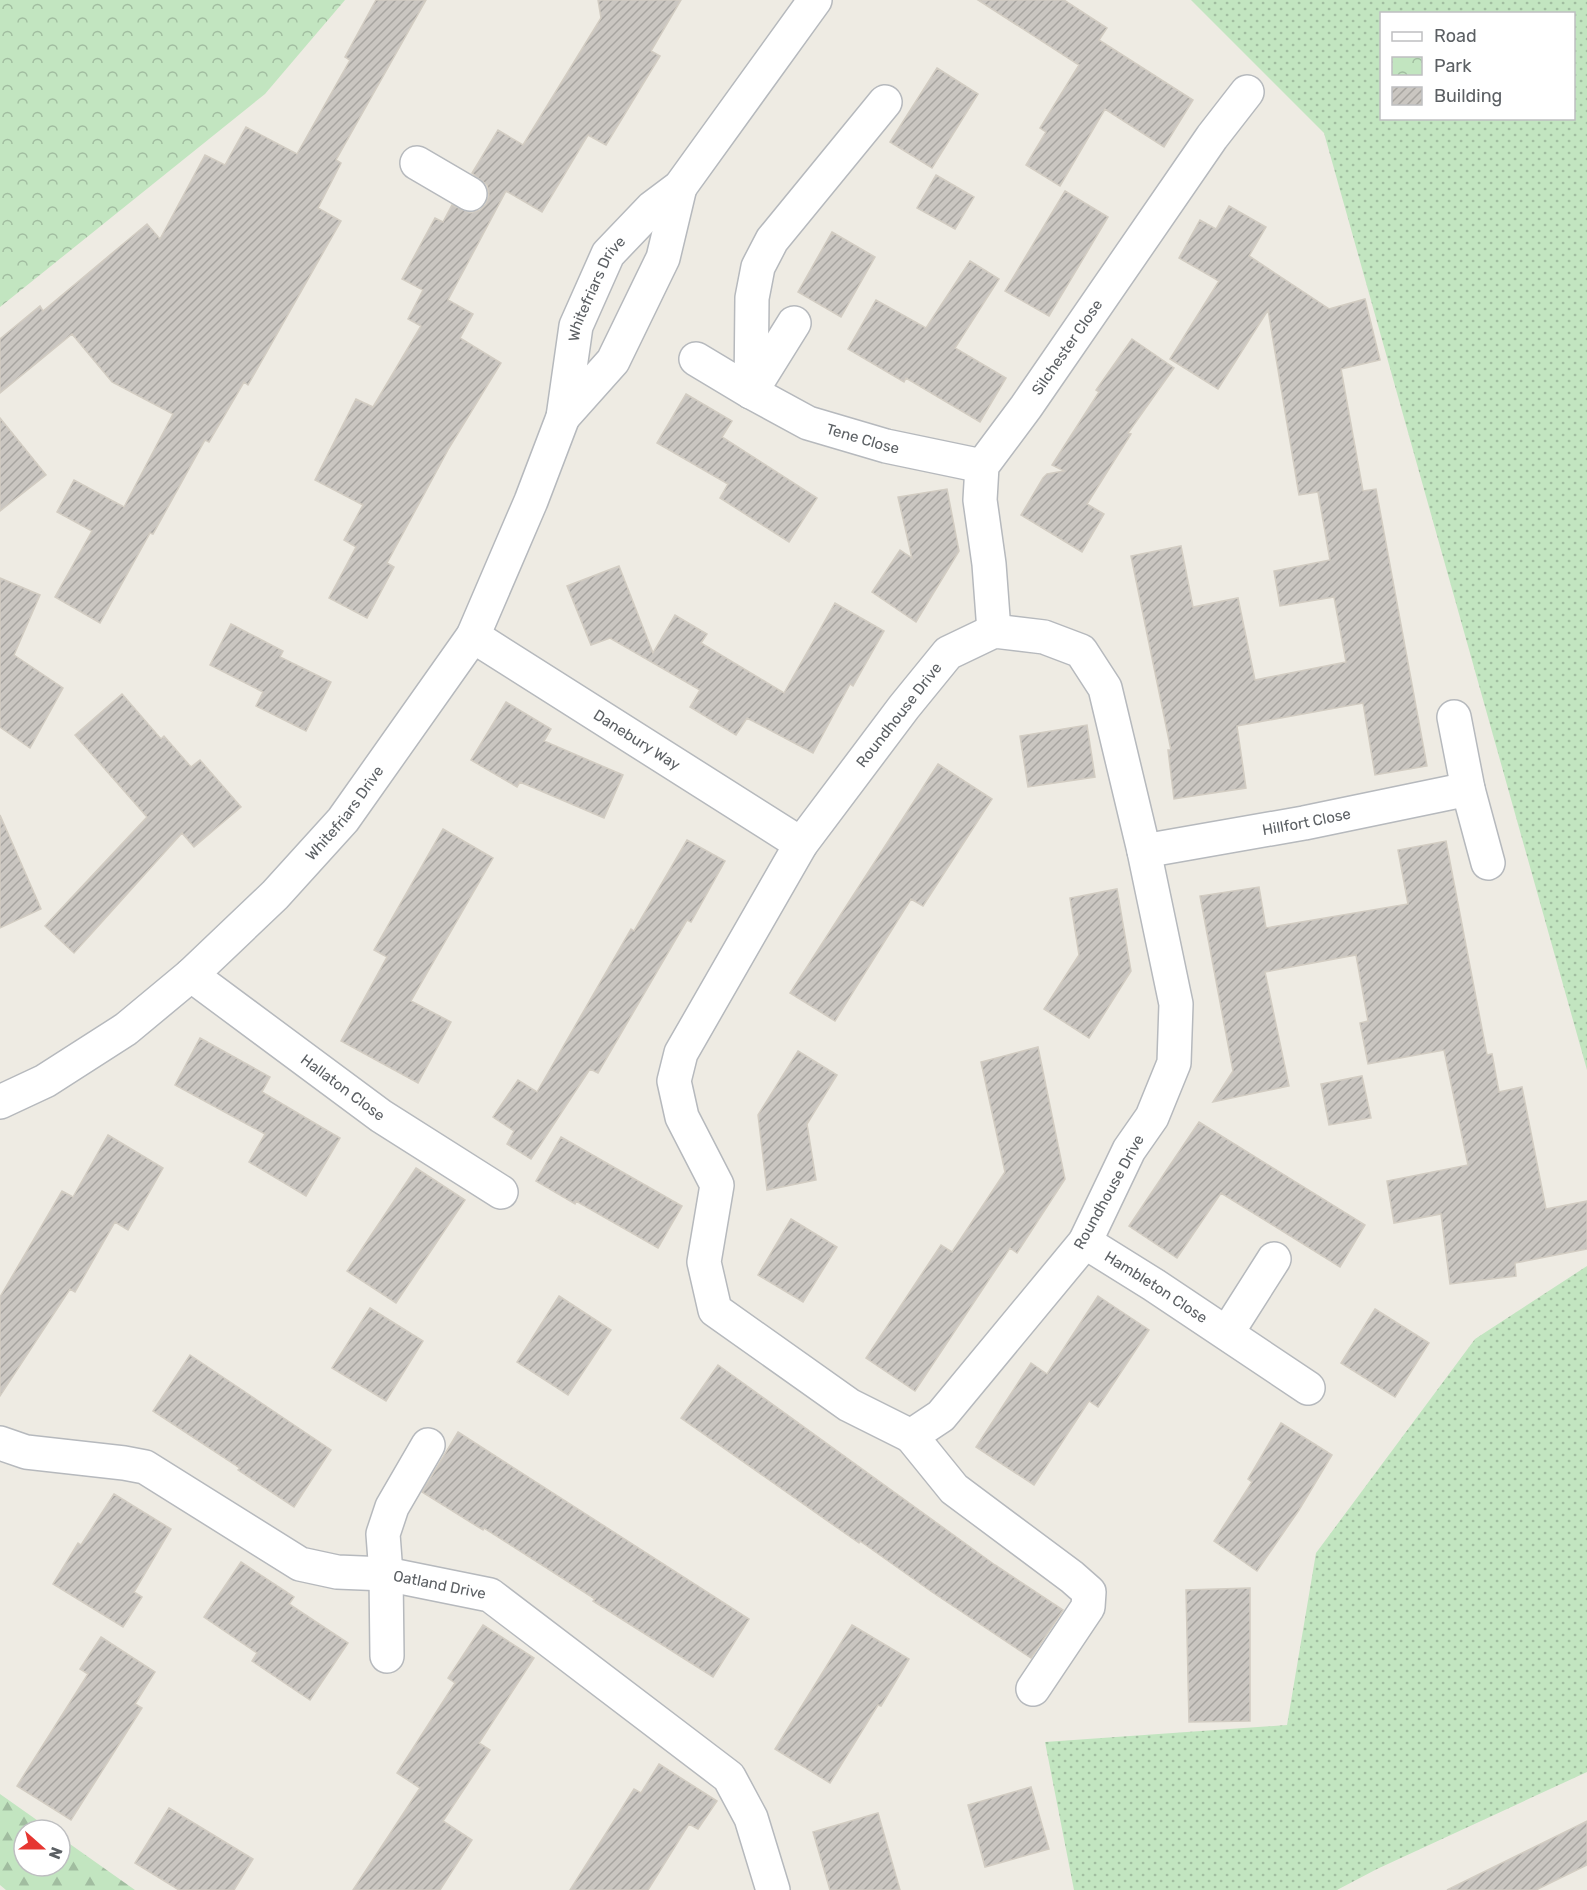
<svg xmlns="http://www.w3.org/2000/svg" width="1587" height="1890" font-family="Rubik,sans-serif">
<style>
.grass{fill:url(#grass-dots);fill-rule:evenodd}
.forest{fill:url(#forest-firs)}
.park{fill:url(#park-crowns)}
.building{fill:url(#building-hatch);stroke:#d2ccc2;stroke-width:1.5}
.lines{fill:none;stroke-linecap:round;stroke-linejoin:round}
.minor-casing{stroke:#b6b9bd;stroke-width:36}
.minor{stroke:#fff;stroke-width:33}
.labels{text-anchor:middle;stroke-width:5;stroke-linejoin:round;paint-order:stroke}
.street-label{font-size:15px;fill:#5c6064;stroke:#fff}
</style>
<defs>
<pattern id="grass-dots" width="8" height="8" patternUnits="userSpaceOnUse" patternTransform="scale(1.5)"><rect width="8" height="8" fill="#c2e5c0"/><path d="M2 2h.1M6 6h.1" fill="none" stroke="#a1bda0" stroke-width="1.8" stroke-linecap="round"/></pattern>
<pattern id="forest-firs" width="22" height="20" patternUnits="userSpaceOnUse" patternTransform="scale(1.5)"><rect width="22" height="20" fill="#c2e5c0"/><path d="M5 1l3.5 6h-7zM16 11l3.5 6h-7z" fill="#a1bda0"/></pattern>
<pattern id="park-crowns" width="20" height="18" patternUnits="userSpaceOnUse" patternTransform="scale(1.5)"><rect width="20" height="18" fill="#c2e5c0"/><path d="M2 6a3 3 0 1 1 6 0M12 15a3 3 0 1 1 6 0" fill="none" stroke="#a1bda0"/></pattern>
<pattern id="building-hatch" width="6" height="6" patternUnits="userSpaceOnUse" patternTransform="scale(1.5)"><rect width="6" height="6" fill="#cac6c1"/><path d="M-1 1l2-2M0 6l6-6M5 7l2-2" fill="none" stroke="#a7a4a0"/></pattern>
</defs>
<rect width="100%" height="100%" fill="#eeebe3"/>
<!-- grass -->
<path class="grass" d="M 1191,0 L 1587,0 L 1587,1070 L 1324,133 ZM 1382,14 L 1574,14 L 1574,118 L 1382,118 Z
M 1587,1266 L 1587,1772 L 1377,1869 L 1337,1890 L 1074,1890 L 1045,1742 L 1287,1725 L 1316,1553 L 1475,1339 Z"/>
<!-- forest -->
<path class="forest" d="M 0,1794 L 51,1830 L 24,1830 L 24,1866 L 60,1866 L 60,1837 L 135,1890 L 6,1890 L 0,1885 Z"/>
<!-- park -->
<path class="park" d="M 0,0 L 345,0 L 265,94 L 0,307 Z"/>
<!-- building -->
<path class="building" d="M 376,0 L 426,0 L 336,160 L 341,163 L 318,208 L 341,221 L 248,385 L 244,382 L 209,442 L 205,440 L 153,534 L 150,533 L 100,623 L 55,597 L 92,531 L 57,512 L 74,480 L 124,507 L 173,414 L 112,382 L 72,334 L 0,393 L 0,339 L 40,306 L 43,311 L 147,224 L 160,239 L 205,155 L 225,165 L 246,127 L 297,154 L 350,60 L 345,57 Z
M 598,0 L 681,0 L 651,51 L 660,56 L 606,145 L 588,135 L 542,212 L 506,191 L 448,300 L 473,314 L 460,338 L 501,363 L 449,448 L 387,563 L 394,567 L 367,618 L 329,598 L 356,547 L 344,540 L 363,505 L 315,480 L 356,399 L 373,407 L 421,326 L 408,319 L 423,290 L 402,279 L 435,218 L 443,222 L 452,205 L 470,213 L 480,210 L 486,204 L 489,195 L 487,185 L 472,173 L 498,130 L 523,145 L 601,18 Z
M 978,0 L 1064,0 L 1107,28 L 1099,40 L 1193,100 L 1164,147 L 1105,109 L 1060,186 L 1026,165 L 1046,132 L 1040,128 L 1079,65 Z
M 937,68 L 978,94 L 932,168 L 890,142 Z
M 936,175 L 974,197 L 955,229 L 917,208 Z
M 1065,191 L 1108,217 L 1049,316 L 1005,291 Z
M 1229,206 L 1266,227 L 1249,256 L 1329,309 L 1365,299 L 1380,360 L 1341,369 L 1363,491 L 1376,489 L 1427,766 L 1375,775 L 1363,703 L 1237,726 L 1246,788 L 1174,799 L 1168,750 L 1171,750 L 1131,556 L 1181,546 L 1193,607 L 1238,598 L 1255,680 L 1346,662 L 1334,597 L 1280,606 L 1274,571 L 1330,560 L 1318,492 L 1299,495 L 1268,310 L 1218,389 L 1170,359 L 1219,281 L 1179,258 L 1200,220 L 1216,229 Z
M 832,232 L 875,257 L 841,317 L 798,292 Z
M 970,261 L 999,279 L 955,348 L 1006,378 L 980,422 L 906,378 L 904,382 L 848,349 L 876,300 L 926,328 Z
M 1132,339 L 1174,368 L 1128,433 L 1131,434 L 1087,504 L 1104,514 L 1082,552 L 1021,515 L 1043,478 L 1047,474 L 1064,471 L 1052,465 L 1099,392 L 1096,390 Z
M 686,394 L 732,421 L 722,437 L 817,498 L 789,542 L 720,498 L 728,484 L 657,443 Z
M 0,418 L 46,475 L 0,511 Z
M 947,489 L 959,551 L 916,622 L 872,592 L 900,550 L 912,558 L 898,497 Z
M 619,566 L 653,653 L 675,615 L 707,634 L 701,643 L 784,693 L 835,603 L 884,631 L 853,686 L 850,684 L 813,753 L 747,718 L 736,735 L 690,707 L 700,690 L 610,638 L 591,645 L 567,586 Z
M 0,578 L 40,595 L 14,655 L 63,688 L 30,748 L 0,727 Z
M 231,624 L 283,651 L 280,657 L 331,682 L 306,731 L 256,706 L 263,692 L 210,665 Z
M 122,694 L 161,739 L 164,736 L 191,767 L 200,760 L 241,807 L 194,847 L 182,833 L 74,953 L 45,926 L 147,817 L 75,735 Z
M 506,702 L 551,729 L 544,741 L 623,775 L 604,818 L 520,782 L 517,787 L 471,760 Z
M 1087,725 L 1095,777 L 1028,787 L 1020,736 Z
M 938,764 L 992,799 L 923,906 L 911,899 L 835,1021 L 790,993 Z
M 0,815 L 41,909 L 0,928 Z
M 443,829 L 493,858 L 411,1001 L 451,1022 L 418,1083 L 341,1041 L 387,957 L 374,950 Z
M 687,840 L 725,861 L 691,922 L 687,920 L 598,1073 L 590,1069 L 531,1159 L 507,1144 L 514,1131 L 493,1117 L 518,1080 L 537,1092 L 631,929 L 634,931 Z
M 1446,841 L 1487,1055 L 1492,1054 L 1499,1092 L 1522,1087 L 1546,1209 L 1587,1201 L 1587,1249 L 1515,1263 L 1516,1276 L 1450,1284 L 1441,1214 L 1394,1223 L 1387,1181 L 1468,1165 L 1444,1050 L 1368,1064 L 1360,1023 L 1368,1021 L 1356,955 L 1265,972 L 1289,1086 L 1213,1102 L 1233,1071 L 1200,896 L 1259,887 L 1266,928 L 1408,904 L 1398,850 Z
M 1117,889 L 1131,971 L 1089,1038 L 1044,1009 L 1079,955 L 1070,898 Z
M 200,1038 L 270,1077 L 262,1092 L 340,1138 L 306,1196 L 249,1162 L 265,1134 L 175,1085 Z
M 1038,1047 L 1065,1179 L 1017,1253 L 1010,1248 L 915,1391 L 866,1358 L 941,1245 L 952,1252 L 1005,1172 L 981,1062 Z
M 798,1051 L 837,1075 L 807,1124 L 816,1180 L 767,1190 L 758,1115 Z
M 1362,1076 L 1371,1118 L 1329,1125 L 1321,1084 Z
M 1199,1122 L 1365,1225 L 1340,1267 L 1221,1193 L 1177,1258 L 1129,1226 Z
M 108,1135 L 163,1168 L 128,1230 L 115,1222 L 75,1292 L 70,1289 L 0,1396 L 0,1297 L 62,1191 L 73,1197 Z
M 561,1137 L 682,1206 L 658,1248 L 576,1201 L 575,1204 L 536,1181 Z
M 416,1168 L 465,1200 L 396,1303 L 347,1271 Z
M 791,1219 L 837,1247 L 803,1302 L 758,1275 Z
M 559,1296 L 611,1330 L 568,1395 L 517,1362 Z
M 1098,1296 L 1149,1330 L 1098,1407 L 1089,1401 L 1034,1485 L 976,1447 L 1031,1363 L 1047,1374 Z
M 370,1308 L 423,1341 L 386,1401 L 332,1368 Z
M 1375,1309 L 1429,1343 L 1395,1397 L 1341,1363 Z
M 190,1355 L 331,1450 L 294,1507 L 238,1470 L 240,1468 L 153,1411 Z
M 718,1365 L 995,1565 L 1063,1610 L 1031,1658 L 932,1592 L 860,1541 L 859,1543 L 681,1418 Z
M 1281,1423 L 1332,1455 L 1299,1510 L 1257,1571 L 1214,1541 L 1252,1482 L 1248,1479 Z
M 458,1432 L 749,1619 L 713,1677 L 593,1601 L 595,1599 L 484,1528 L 483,1530 L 422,1492 Z
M 114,1494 L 171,1529 L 134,1592 L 142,1597 L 123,1627 L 53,1584 L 78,1543 L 81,1545 Z
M 241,1562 L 294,1597 L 289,1604 L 348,1643 L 310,1700 L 252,1661 L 257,1653 L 204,1617 Z
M 1250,1588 L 1250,1721 L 1189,1722 L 1186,1590 Z
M 483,1625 L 534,1658 L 479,1743 L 490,1750 L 443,1821 L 472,1840 L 440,1890 L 353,1890 L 420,1788 L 397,1773 L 455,1683 L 448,1678 Z
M 852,1625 L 909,1659 L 881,1706 L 878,1705 L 830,1783 L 775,1749 Z
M 101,1637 L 155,1672 L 135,1704 L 142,1708 L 71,1820 L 17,1786 L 88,1674 L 80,1669 Z
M 659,1764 L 717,1801 L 698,1829 L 689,1824 L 648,1890 L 570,1890 L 634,1789 L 641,1793 Z
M 1031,1787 L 1049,1849 L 985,1867 L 968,1805 Z
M 169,1808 L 253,1859 L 234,1890 L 179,1890 L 135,1863 Z
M 878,1813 L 900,1890 L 830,1890 L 813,1832 Z
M 1587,1821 L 1587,1865 L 1536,1890 L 1447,1890 Z"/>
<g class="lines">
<defs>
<g id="minor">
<path d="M 417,163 L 470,194"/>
<path id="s1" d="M 696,359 L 751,392 L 808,423 L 886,446 L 982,466"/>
<path d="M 751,392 L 752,298 L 758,267 L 772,240 L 885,102"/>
<path d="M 751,392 L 794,323"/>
<path d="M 563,417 L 613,361 L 663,258 L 680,187"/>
<path d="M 994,631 L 1044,637 L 1081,651 L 1105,688 L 1144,851 L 1176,1004 L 1174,1063 L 1152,1117 L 1129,1150 L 1085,1242 L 941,1416 L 911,1436 L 849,1405 L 715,1310 L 704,1262 L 717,1185 L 682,1117 L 674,1081 L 681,1053 L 801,844 L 904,707 L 948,653 Z"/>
<path id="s2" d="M 994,631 L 989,564 L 980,500 L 982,466 L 1026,407 L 1212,137 L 1247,92"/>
<path id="s3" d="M 473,636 L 801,844"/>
<path d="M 1454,717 L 1468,789 L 1488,863"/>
<path id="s4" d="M 1144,851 L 1304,823 L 1468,789"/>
<path id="s5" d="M 191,975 L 381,1116 L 501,1192"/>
<path id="s6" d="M 0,1102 L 45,1081 L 126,1029 L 191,975 L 275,895 L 343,820 L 473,636 L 531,501 L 563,417 L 576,326 L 608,254 L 652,208 L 680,187 L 815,0"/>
<path id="s7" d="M 1085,1242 L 1154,1285 L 1308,1388"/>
<path d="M 1227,1333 L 1274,1259"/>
<path d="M 911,1436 L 954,1489 L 1072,1577 L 1089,1592 L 1088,1607 L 1033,1689"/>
<path id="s8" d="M 0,1443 L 26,1452 L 124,1463 L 145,1467 L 300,1564 L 337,1572 L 386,1574 L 490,1595 L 729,1777 L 751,1818 L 773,1890"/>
<path d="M 387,1656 L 386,1574 L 383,1534 L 392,1507 L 428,1445"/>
</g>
</defs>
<!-- minor casing -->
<use href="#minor" class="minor-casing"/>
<!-- minor -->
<use href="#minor" class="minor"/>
</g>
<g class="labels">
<!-- street labels -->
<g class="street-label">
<text dy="5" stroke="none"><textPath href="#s6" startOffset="1044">Whitefriars Drive</textPath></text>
<text dy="5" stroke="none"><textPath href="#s2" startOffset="312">Silchester Close</textPath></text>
<text dy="5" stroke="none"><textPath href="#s1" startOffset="186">Tene Close</textPath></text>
<text transform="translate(899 715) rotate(-52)" y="5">Roundhouse Drive</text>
<text dy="5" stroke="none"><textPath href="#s3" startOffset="194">Danebury Way</textPath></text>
<text dy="5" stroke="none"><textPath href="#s6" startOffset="454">Whitefriars Drive</textPath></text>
<text dy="5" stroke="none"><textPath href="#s4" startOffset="165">Hillfort Close</textPath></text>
<text dy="5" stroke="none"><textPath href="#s5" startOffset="189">Hallaton Close</textPath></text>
<text transform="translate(1109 1192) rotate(-61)" y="5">Roundhouse Drive</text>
<text dy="5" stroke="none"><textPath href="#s7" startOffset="84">Hambleton Close</textPath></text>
<text dy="5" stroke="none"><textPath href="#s8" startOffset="472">Oatland Drive</textPath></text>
</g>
</g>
<!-- legend -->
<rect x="1380" y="12" width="195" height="108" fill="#ffffff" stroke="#bebfc1" stroke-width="1.5"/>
<rect x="1392" y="32" width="30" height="9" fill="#ffffff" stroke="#bebfc1" stroke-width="1.5"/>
<text x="1434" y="42" font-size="18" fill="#5c6064">Road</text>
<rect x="1392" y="57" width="30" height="18" fill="url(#park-crowns)" stroke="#bebfc1" stroke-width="1.5"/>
<text x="1434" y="72" font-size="18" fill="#5c6064">Park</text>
<rect x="1392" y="87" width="30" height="18" fill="url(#building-hatch)" stroke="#bebfc1" stroke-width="1.5"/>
<text x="1434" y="102" font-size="18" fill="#5c6064">Building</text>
<!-- north arrow -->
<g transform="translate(42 1848) rotate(111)"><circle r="28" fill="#ffffff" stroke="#bebfc1" stroke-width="1.5"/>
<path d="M0-4.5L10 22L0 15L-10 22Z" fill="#e63631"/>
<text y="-9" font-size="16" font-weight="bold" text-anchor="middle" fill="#5c6064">N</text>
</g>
</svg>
